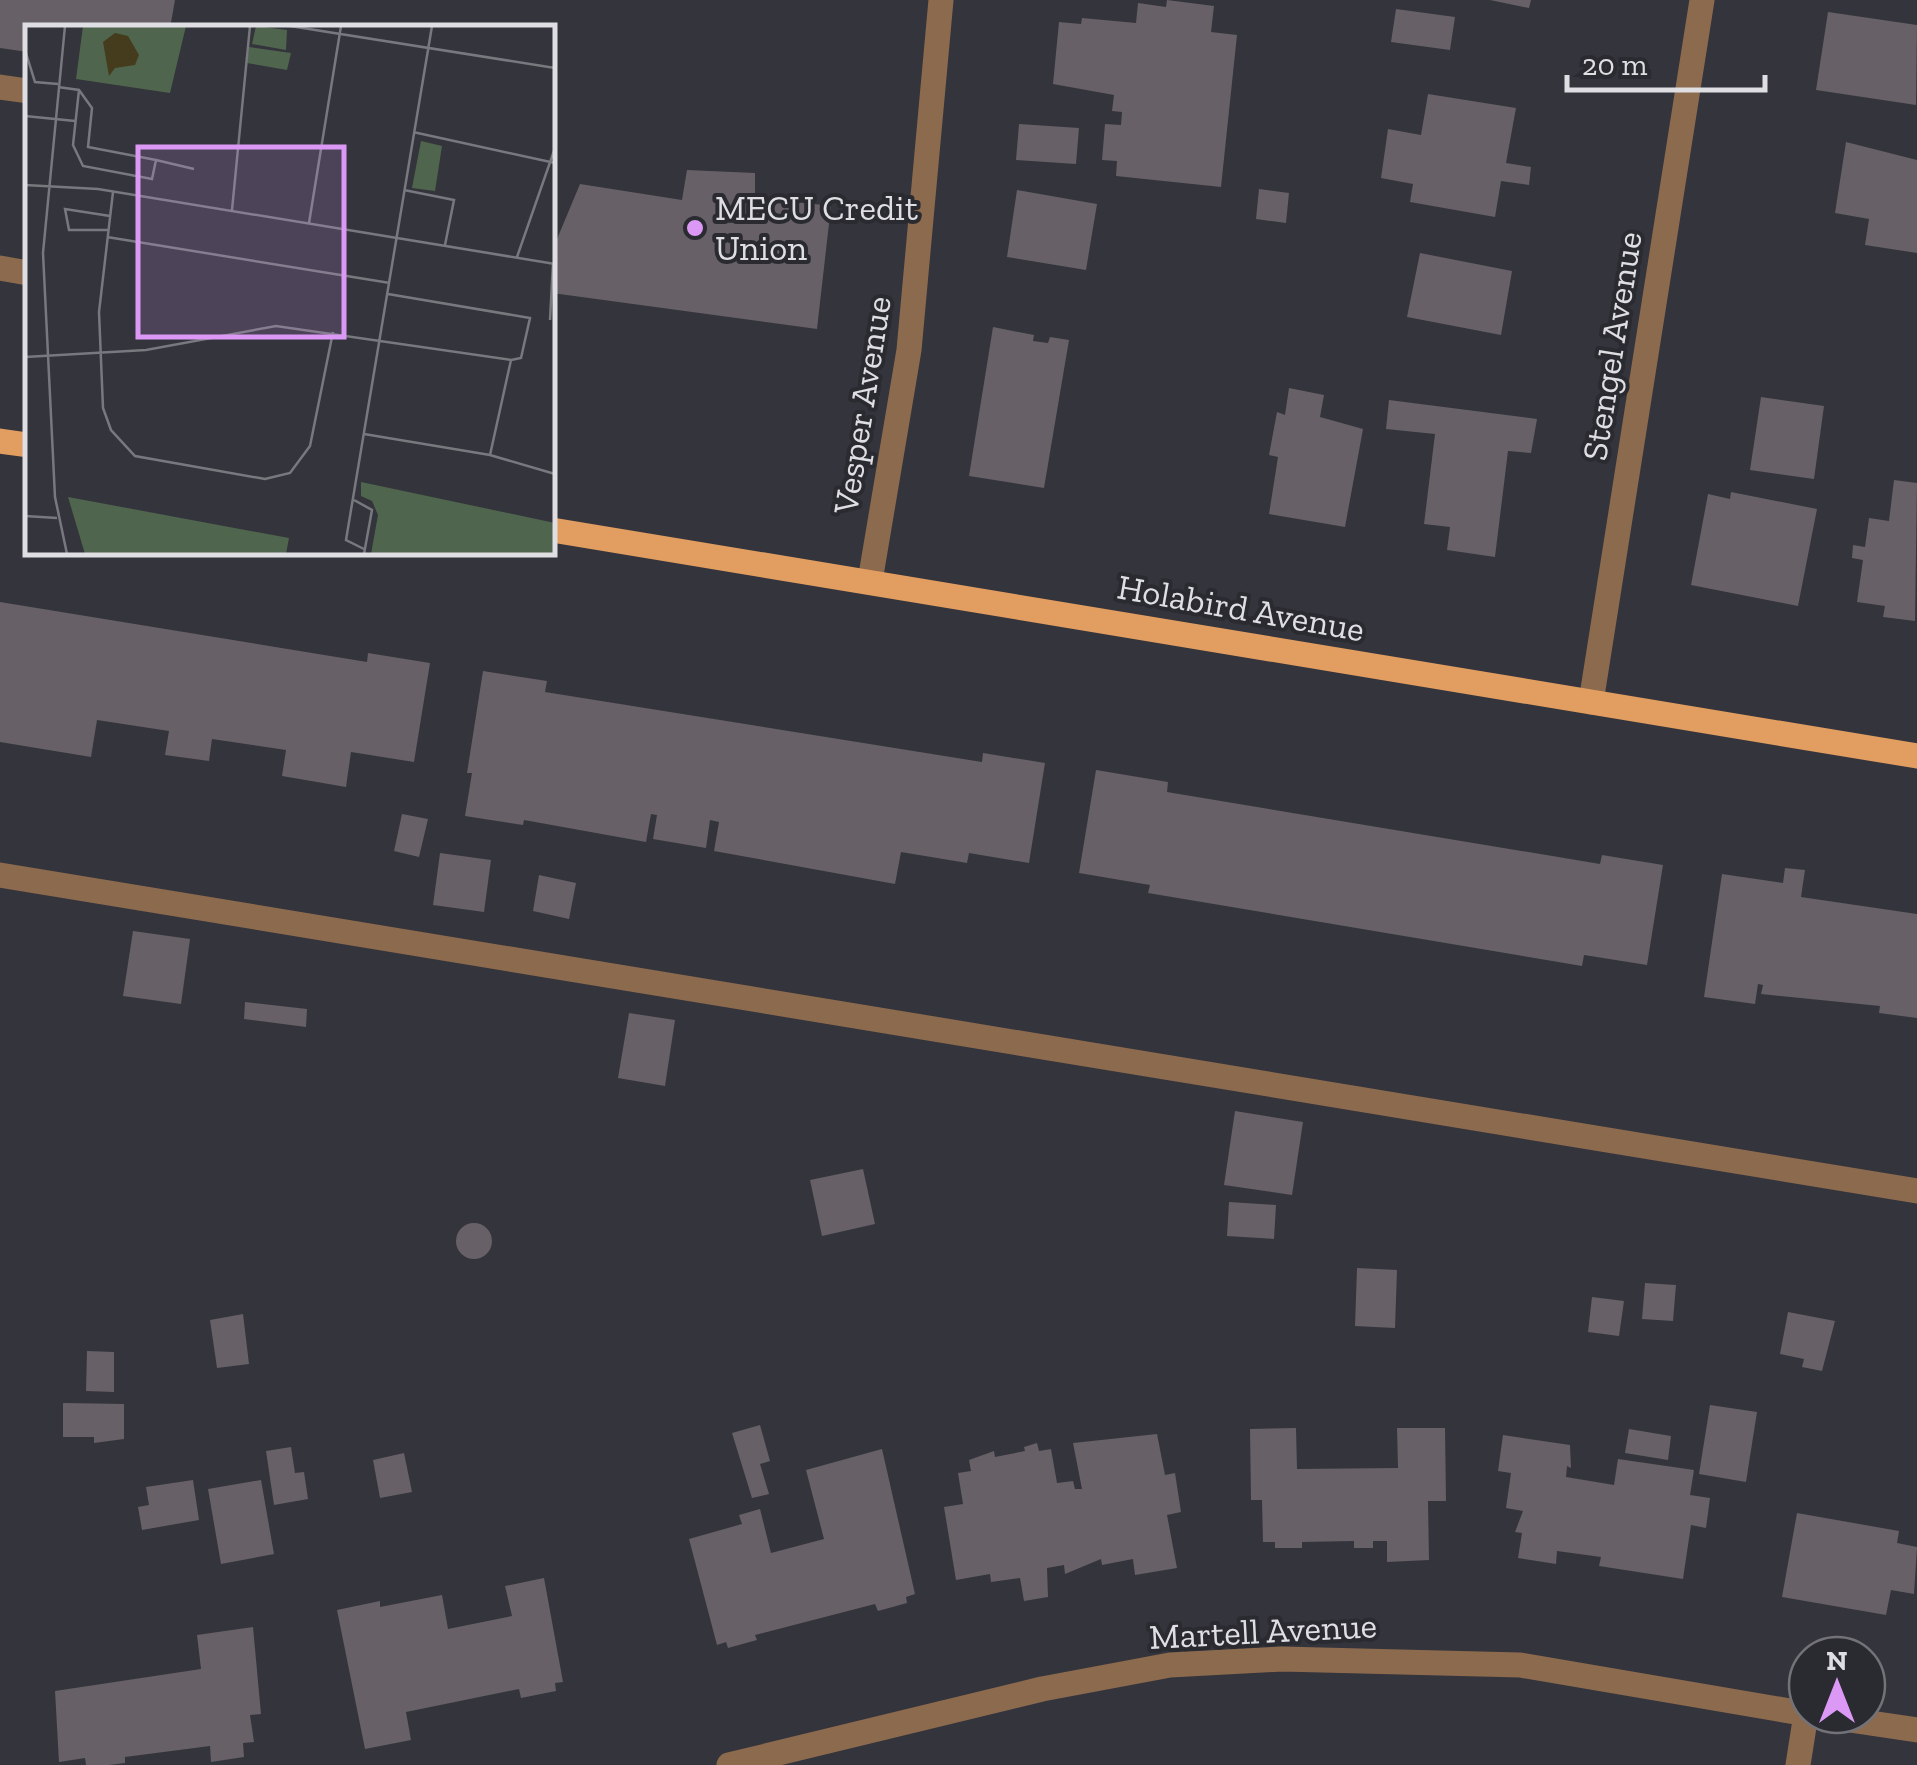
<svg xmlns="http://www.w3.org/2000/svg" width="1917" height="1765" font-family="'Zilla Slab',serif">
<style>
.building{fill:#676067}
.lines{fill:none;stroke-linecap:round;stroke-linejoin:round}
.minor{stroke:#8c6a4e;stroke-width:25}
.major{stroke:#e29d60;stroke-width:25}
.poi-dot{fill:#db99f5;stroke:#2a2a31;stroke-width:4}
.labels{text-anchor:middle;stroke-width:8;stroke-linejoin:round;paint-order:stroke}
.poi-label{font-size:35px;fill:#dedee3;stroke:#2a2a31;text-anchor:start}
.street-label{font-size:35px;fill:#dedee3;stroke:#2a2a31}
.inset-road{fill:none;stroke:#78787f;stroke-width:2.5}
.view{fill:#db99f5;fill-opacity:0.15;stroke:#db99f5;stroke-width:5}
.inset-edge{fill:none;stroke:#dedee3;stroke-width:5}
</style>
<rect width="100%" height="100%" fill="#34343c"/>
<!-- building -->
<path class="building" d="M 0,0 L 175,0 L 170,28 L 28,28 L 28,52 L 0,48 Z
M 1167,0 L 1214,6 L 1211,32 L 1237,35 L 1221,187 L 1116,176 L 1117,161 L 1102,160 L 1105,124 L 1121,125 L 1122,112 L 1112,111 L 1114,95 L 1053,84 L 1059,22 L 1081,24 L 1082,18 L 1136,23 L 1138,3 L 1166,7 Z
M 1490,0 L 1531,0 L 1529,8 Z
M 1396,9 L 1455,17 L 1450,50 L 1391,42 Z
M 1828,12 L 1917,25 L 1916,105 L 1816,90 Z
M 1428,94 L 1516,108 L 1506,163 L 1531,167 L 1529,185 L 1501,181 L 1495,217 L 1410,202 L 1413,184 L 1381,178 L 1388,129 L 1421,135 Z
M 1019,124 L 1079,128 L 1076,164 L 1016,160 Z
M 1846,142 L 1917,160 L 1917,253 L 1865,245 L 1869,219 L 1835,213 Z
M 687,170 L 755,173 L 755,197 L 831,206 L 817,329 L 552,293 L 552,251 L 580,184 L 682,200 Z
M 1259,189 L 1289,193 L 1286,223 L 1256,219 Z
M 1017,190 L 1097,204 L 1086,270 L 1007,257 Z
M 1420,253 L 1512,271 L 1501,335 L 1407,317 Z
M 993,327 L 1034,335 L 1033,341 L 1048,343 L 1050,337 L 1069,340 L 1044,488 L 969,476 Z
M 1289,388 L 1324,395 L 1320,417 L 1363,429 L 1345,527 L 1269,514 L 1278,457 L 1269,455 L 1277,412 L 1285,415 Z
M 1761,397 L 1824,406 L 1814,479 L 1750,470 Z
M 1389,400 L 1537,419 L 1531,453 L 1508,451 L 1495,557 L 1447,550 L 1450,527 L 1424,524 L 1435,434 L 1386,429 Z
M 1894,480 L 1917,483 L 1915,621 L 1883,617 L 1885,606 L 1857,602 L 1863,560 L 1852,558 L 1853,545 L 1865,547 L 1869,518 L 1889,521 Z
M 1731,492 L 1817,509 L 1798,606 L 1691,585 L 1708,494 L 1730,499 Z
M 0,602 L 367,662 L 368,653 L 430,663 L 414,762 L 351,752 L 346,787 L 282,776 L 286,750 L 212,739 L 209,761 L 165,755 L 169,731 L 97,720 L 91,757 L 0,742 Z
M 483,671 L 547,681 L 545,692 L 982,762 L 983,753 L 1045,763 L 1029,863 L 969,853 L 967,863 L 901,852 L 895,884 L 714,851 L 719,822 L 710,820 L 706,848 L 653,839 L 657,815 L 651,814 L 646,842 L 524,820 L 523,825 L 465,816 L 472,773 L 467,773 Z
M 1096,770 L 1168,782 L 1167,792 L 1600,864 L 1602,855 L 1663,865 L 1647,965 L 1584,955 L 1582,966 L 1148,893 L 1150,885 L 1079,873 Z
M 402,814 L 428,819 L 419,857 L 394,851 Z
M 440,853 L 491,860 L 484,912 L 433,905 Z
M 1785,868 L 1805,870 L 1801,897 L 1917,914 L 1917,1018 L 1879,1013 L 1880,1006 L 1761,994 L 1763,985 L 1758,984 L 1755,1004 L 1704,997 L 1722,874 L 1783,883 Z
M 539,875 L 576,883 L 569,919 L 533,911 Z
M 133,931 L 190,939 L 181,1004 L 123,996 Z
M 245,1002 L 307,1009 L 306,1027 L 244,1019 Z
M 629,1013 L 675,1020 L 665,1086 L 618,1078 Z
M 1235,1111 L 1303,1122 L 1292,1195 L 1224,1185 Z
M 863,1169 L 875,1224 L 822,1236 L 810,1180 Z
M 1229,1202 L 1276,1205 L 1274,1239 L 1227,1236 Z
M456 1241a18 18 0 1 1 36 0a18 18 0 1 1-36 0Z
M 1357,1268 L 1397,1270 L 1395,1328 L 1355,1326 Z
M 1645,1283 L 1676,1285 L 1673,1321 L 1642,1319 Z
M 1592,1297 L 1624,1301 L 1619,1336 L 1588,1332 Z
M 1788,1312 L 1835,1321 L 1822,1371 L 1802,1367 L 1804,1359 L 1780,1354 Z
M 243,1314 L 249,1364 L 217,1368 L 210,1320 Z
M 87,1351 L 114,1352 L 114,1392 L 86,1391 Z
M 63,1403 L 124,1404 L 124,1439 L 94,1443 L 94,1437 L 63,1437 Z
M 1710,1405 L 1757,1412 L 1746,1482 L 1699,1474 Z
M 760,1425 L 770,1461 L 760,1464 L 769,1494 L 752,1498 L 732,1433 Z
M 1296,1428 L 1297,1469 L 1398,1468 L 1397,1428 L 1445,1428 L 1446,1501 L 1428,1501 L 1429,1560 L 1387,1562 L 1387,1541 L 1373,1541 L 1373,1548 L 1354,1548 L 1354,1541 L 1302,1542 L 1302,1548 L 1275,1548 L 1275,1542 L 1263,1542 L 1262,1500 L 1251,1500 L 1250,1429 Z
M 1629,1429 L 1671,1436 L 1668,1460 L 1625,1453 Z
M 1157,1434 L 1165,1475 L 1175,1473 L 1181,1512 L 1167,1515 L 1177,1568 L 1135,1575 L 1133,1559 L 1102,1565 L 1101,1559 L 1065,1574 L 1064,1565 L 1047,1568 L 1048,1597 L 1024,1601 L 1020,1578 L 991,1582 L 990,1574 L 956,1580 L 944,1507 L 963,1504 L 958,1473 L 971,1471 L 969,1460 L 994,1451 L 995,1457 L 1025,1451 L 1024,1447 L 1037,1443 L 1039,1451 L 1051,1449 L 1057,1483 L 1073,1481 L 1075,1489 L 1082,1489 L 1073,1443 Z
M 1503,1435 L 1570,1445 L 1571,1468 L 1567,1466 L 1566,1477 L 1614,1485 L 1618,1459 L 1694,1470 L 1690,1495 L 1710,1498 L 1706,1528 L 1691,1525 L 1683,1579 L 1599,1566 L 1601,1557 L 1557,1551 L 1556,1564 L 1518,1558 L 1522,1533 L 1515,1532 L 1523,1511 L 1506,1508 L 1511,1473 L 1498,1471 Z
M 291,1447 L 295,1473 L 304,1472 L 308,1499 L 274,1505 L 266,1451 Z
M 882,1449 L 915,1594 L 906,1597 L 907,1603 L 878,1611 L 875,1604 L 755,1635 L 757,1640 L 728,1648 L 726,1642 L 717,1645 L 689,1539 L 742,1524 L 739,1515 L 760,1509 L 771,1553 L 824,1539 L 806,1470 Z
M 404,1453 L 412,1492 L 380,1498 L 373,1460 Z
M 193,1480 L 199,1520 L 142,1530 L 138,1507 L 149,1505 L 146,1487 Z
M 261,1480 L 274,1554 L 221,1564 L 208,1489 Z
M 1797,1513 L 1899,1531 L 1897,1543 L 1917,1547 L 1914,1594 L 1891,1590 L 1886,1615 L 1782,1597 Z
M 544,1578 L 563,1682 L 555,1683 L 556,1691 L 521,1698 L 519,1689 L 406,1712 L 411,1740 L 365,1749 L 337,1610 L 380,1601 L 380,1607 L 442,1595 L 448,1629 L 512,1616 L 505,1586 Z
M 253,1627 L 261,1714 L 250,1715 L 254,1742 L 243,1743 L 244,1757 L 211,1762 L 210,1746 L 125,1757 L 125,1763 L 109,1765 L 86,1765 L 85,1758 L 59,1762 L 55,1691 L 201,1669 L 197,1635 Z"/>
<g class="lines">
<!-- minor -->
<path class="minor" d="M 0,87 L 28,91
M 0,268 L 28,273
M 870,581 L 909,350 L 941,0
M 1591,702 L 1702,0
M 0,875 L 1917,1191
M 1816,1715 L 1917,1730
M 729,1765 L 1042,1689 L 1170,1665 L 1282,1659 L 1520,1665 L 1807,1714
M 1798,1765 L 1806,1714"/>
<!-- major -->
<path class="major" d="M 0,441 L 28,445
M 552,530 L 1917,756"/>
</g>
<!-- markers -->
<circle class="poi-dot" cx="695" cy="228" r="10"/>
<g class="labels">
<!-- poi labels -->
<g class="poi-label">
<text x="715" y="220">MECU Credit<tspan x="715" dy="40">Union</tspan></text>
</g>
<!-- street labels -->
<g class="street-label">
<text transform="translate(1612 346) rotate(-81)" y="12">Stengel Avenue</text>
<text transform="translate(862 405) rotate(-81)" y="12">Vesper Avenue</text>
<text transform="translate(1241 608) rotate(10)" y="12">Holabird Avenue</text>
<text transform="translate(1263 1631) rotate(-3)" y="12">Martell Avenue</text>
</g>
</g>
<!-- overview -->
<g transform="translate(25 25)">
<rect width="530" height="530" fill="#34343c"/>
<path d="M 58,1 L 161,1 L 145,68 L 51,54 ZM 231,1 L 262,5 L 261,25 L 227,19 ZM 224,22 L 266,28 L 262,45 L 222,38 ZM 396,116 L 417,121 L 410,166 L 387,163 ZM 336,457 L 530,498 L 530,529 L 346,529 L 353,490 L 347,476 L 336,471 ZM 43,472 L 264,513 L 261,529 L 60,529 Z" fill="#50654d"/>
<path d="M 90,8 L 103,11 L 114,30 L 110,40 L 90,43 L 84,51 L 78,17 Z" fill="#443c1c"/>
<path class="inset-road" d="M 40,1 L 18,228 L 30,472 L 42,529M 265,1 L 530,43M 0,25 L 10,57 L 33,59M 33,62 L 54,65 L 67,83 L 63,122 L 131,135 L 127,154 L 58,141 L 48,120 L 54,65M 0,91 L 50,96M 388,107 L 530,138M 131,135 L 169,144M 0,160 L 73,164 L 530,239M 379,165 L 429,175 L 420,220M 88,167 L 74,287 L 78,383 L 86,405 L 110,431 L 240,454 L 265,448 L 285,421 L 308,307M 207,185 L 225,1M 284,198 L 316,1M 83,205 L 44,205 L 40,184 L 85,191M 82,212 L 365,258M 492,232 L 530,123M 363,269 L 505,293 L 496,333 L 486,335M 525,295 L 528,238M 0,332 L 121,325 L 251,301 L 486,335M 339,409 L 465,430 L 530,449M 465,430 L 486,335M 329,475 L 347,485 L 339,529M 0,491 L 32,493M 339,524 L 321,515 L 407,1"/>
<path class="view" d="M 113,122 L 319,122 L 319,312 L 113,312 Z"/>
<rect width="530" height="530" class="inset-edge"/>
</g>
<!-- north arrow -->
<g transform="translate(1837 1685)"><circle r="48" fill="#2a2a31" stroke="#727278" stroke-width="2.5"/>
<path d="M0-8L18 38L0 25L-18 38Z" fill="#db99f5"/>
<text y="-15" font-size="28" font-weight="bold" text-anchor="middle" fill="#dedee3">N</text>
</g>
<!-- scale -->
<path d="M1567 75v15h198v-15" fill="none" stroke="#dedee3" stroke-width="5"/>
<text x="1582" y="75" font-size="30" fill="#dedee3" stroke="#2a2a31" stroke-width="8" paint-order="stroke">20 m</text>
</svg>
